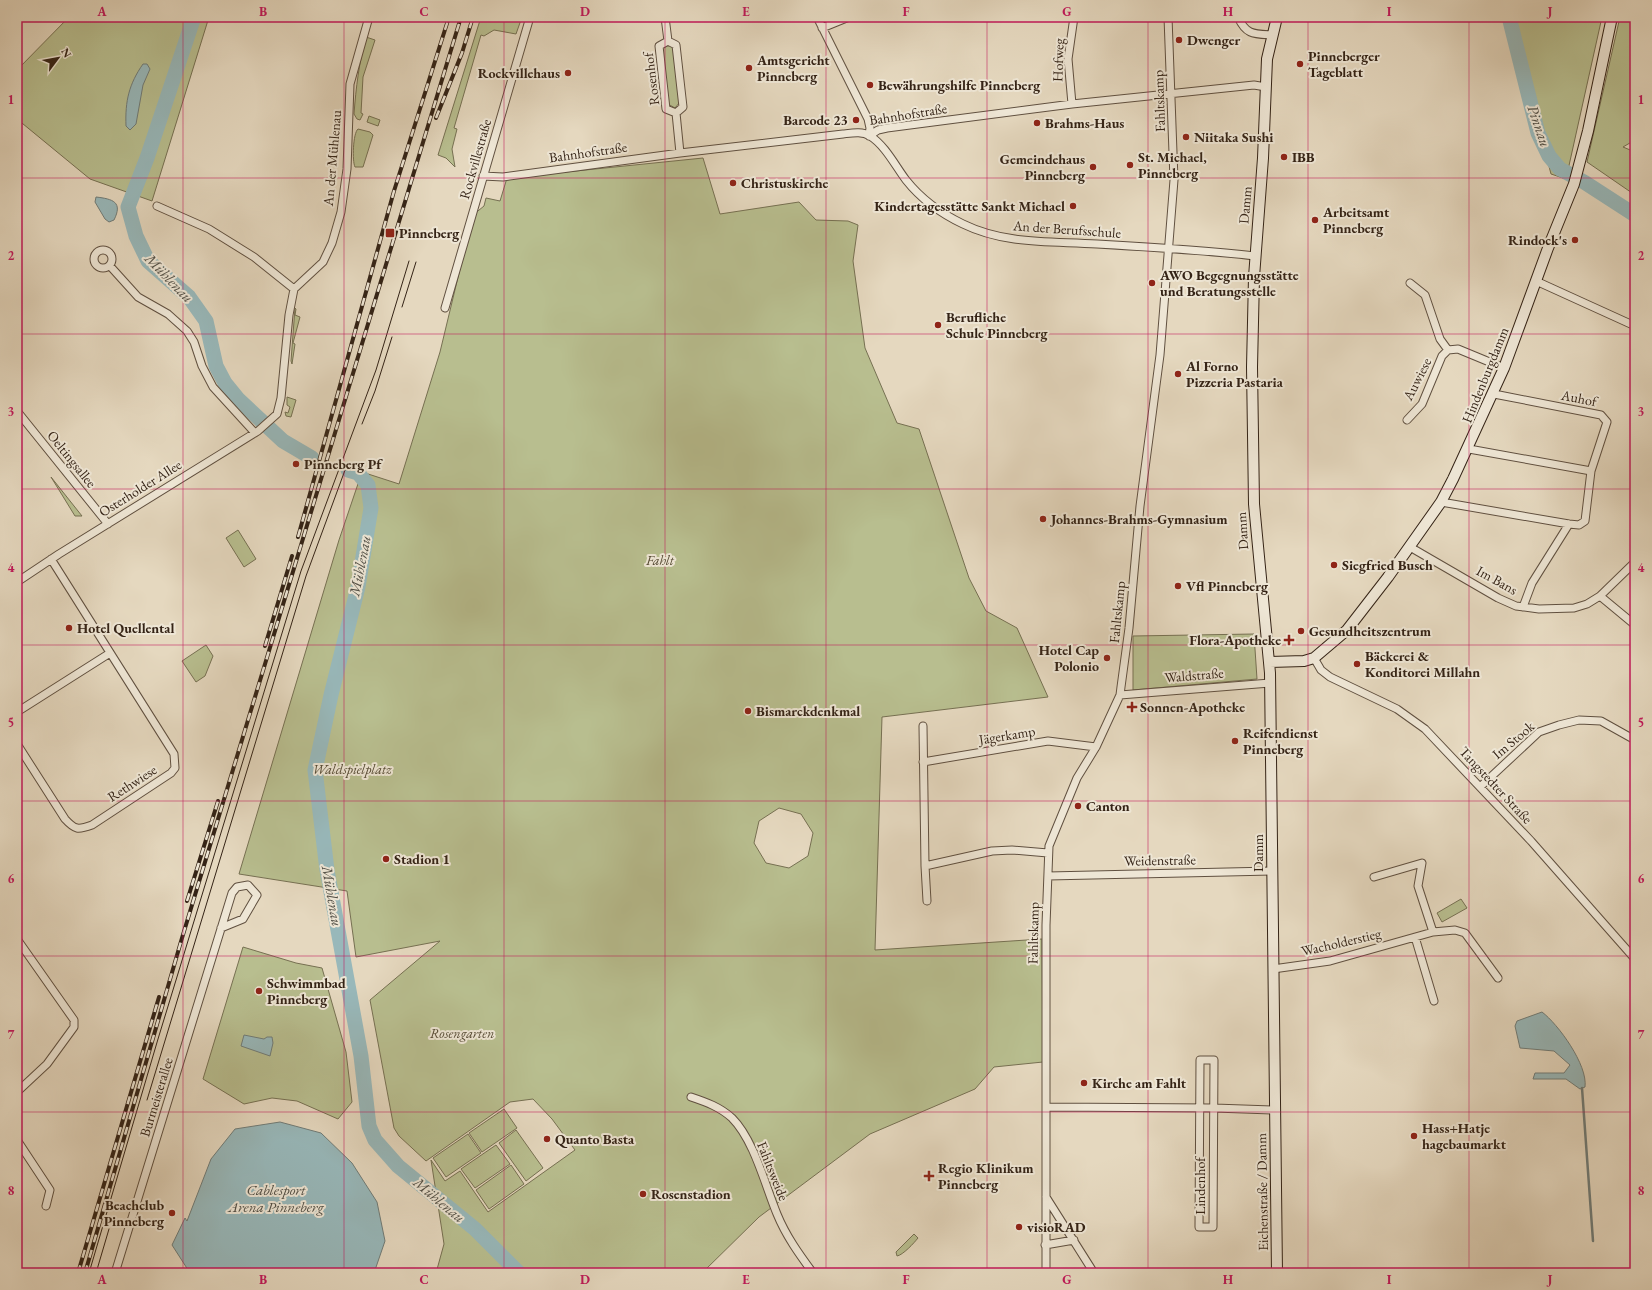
<svg xmlns="http://www.w3.org/2000/svg" width="1652" height="1290" font-family="'EB Garamond',serif">
<style>
.green{fill:#b8be8f;stroke:#767052;fill-rule:evenodd}
.water{fill:#98b8ba;stroke:#707c78}
.lines{fill:none;stroke-linecap:round;stroke-linejoin:round}
.stream{stroke:#707c78;stroke-width:2.5}
.river{stroke:#98b8ba;stroke-width:15}
.street-casing{stroke:#605040;stroke-width:9}
.secondary-casing{stroke:#342316;stroke-width:12}
.street{stroke:#eee6d5;stroke-width:7}
.secondary{stroke:#eee6d5;stroke-width:10}
.tram{stroke:#342316;stroke-width:1}
.rail-casing{stroke:#342316;stroke-width:4}
.rail{stroke:#eee6d5;stroke-width:2.5;stroke-dasharray:8;stroke-linecap:butt}
.grid{fill:none;stroke:#c2185b;stroke-width:1;stroke-opacity:0.55}
.poi-dot{fill:#8f2418;stroke:#eee6d5;stroke-width:1.5}
.labels{text-anchor:middle;stroke-width:4;stroke-linejoin:round;paint-order:stroke}
.poi-label{font-size:14px;font-weight:bold;fill:#342316;stroke:#eee6d5;text-anchor:start}
.street-label{font-size:14px;fill:#342316;stroke:#eee6d5}
.park-label{font-size:14px;font-style:italic;fill:#554a34;stroke:#eee6d5}
.water-label{font-size:15px;font-style:italic;fill:#525047;stroke:#eee6d5}
.neatline{fill:none;stroke:#c2185b;stroke-width:1.5}
.grid-label{font-size:13px;text-anchor:middle;font-weight:bold;fill:#c2185b}
</style>
<rect width="100%" height="100%" fill="#e5d8bf"/>
<filter id="stains"><feTurbulence type="fractalNoise" baseFrequency=".005" numOctaves="4"/><feColorMatrix values="0 0 0 0 .2 0 0 0 0 .09 0 0 0 0 .02 0 0 0 .5 -.17"/></filter>
<radialGradient id="worn" r=".72"><stop offset=".6" stop-color="#630" stop-opacity="0"/><stop offset="1" stop-color="#630" stop-opacity=".3"/></radialGradient>
<!-- green -->
<path class="green" d="M 69,17 L 209,17 L 152,201 L 90,179 L 17,119 L 17,70 Z
M 481,17 L 522,17 L 516,34 L 494,30 L 484,36 L 481,35 L 454,128 L 457,129 L 452,149 L 455,167 L 446,158 L 438,155 Z
M 1514,17 L 1602,17 L 1566,179 L 1551,174 L 1535,113 Z
M 1620,17 L 1635,17 L 1635,140 L 1623,147 L 1635,152 L 1635,195 L 1587,162 Z
M 366,37 L 375,40 L 363,77 L 361,113 L 363,114 L 360,120 L 357,119 L 354,114 C 356,87 359,63 366,37 Z
M 668,43 L 674,48 L 680,102 L 675,108 L 668,104 L 662,49 Z
M 369,116 L 380,120 L 378,126 L 367,122 Z
M 358,129 L 370,132 L 373,135 L 363,167 L 355,167 C 352,161 353,133 358,129 Z
M 703,158 L 720,214 L 799,202 L 816,220 L 848,221 L 858,225 L 853,261 L 865,348 L 897,423 L 919,429 L 969,578 L 986,611 L 1017,628 L 1048,697 L 882,717 L 875,950 L 1042,939 L 1043,1062 L 994,1067 L 975,1089 L 870,1134 L 759,1217 L 702,1273 L 436,1273 L 444,1244 L 431,1160 L 445,1181 L 460,1171 L 488,1212 L 575,1150 L 552,1119 L 533,1099 L 510,1102 L 426,1161 L 399,1136 L 394,1128 L 370,1000 L 440,941 L 356,957 L 347,891 L 239,874 L 339,540 L 362,472 L 399,484 L 440,352 L 473,215 L 484,206 L 486,198 L 500,201 L 507,178 ZM 779,808 L 801,814 L 813,833 L 808,856 L 789,868 L 766,863 L 754,843 L 759,821 Z
M 295,308 L 296,309 L 295,315 L 300,317 L 293,343 L 295,344 L 292,364 L 291,361 Z
M 287,397 L 296,400 L 291,417 L 286,416 L 285,412 L 288,413 L 290,407 L 287,405 Z
M 51,477 L 82,516 L 75,516 Z
M 238,530 L 256,559 L 244,567 L 226,538 Z
M 1254,634 L 1257,679 L 1133,690 L 1133,636 Z
M 206,645 L 213,656 L 205,676 L 196,682 L 182,661 Z
M 1461,899 L 1467,908 L 1442,922 L 1437,913 Z
M 243,947 L 296,963 L 322,968 L 346,1052 L 352,1102 L 338,1119 L 297,1101 L 272,1098 L 244,1104 L 203,1079 Z
M 504,1109 L 517,1128 L 482,1152 L 469,1133 Z
M 516,1130 L 543,1168 L 526,1181 L 499,1143 Z
M 468,1134 L 481,1153 L 446,1177 L 433,1158 Z
M 496,1145 L 510,1164 L 475,1188 L 461,1169 Z
M 511,1165 L 524,1184 L 489,1209 L 476,1190 Z
M 914,1234 L 918,1238 C 914,1243 903,1255 897,1256 L 896,1252 Z"/>
<!-- water -->
<path class="water" d="M 143,64 L 147,64 L 150,69 L 143,85 L 136,124 L 130,130 L 126,126 C 125,101 129,84 143,64 Z
M 96,197 C 113,199 123,202 114,220 L 109,222 L 105,219 L 95,202 Z
M 1542,1012 C 1558,1024 1588,1065 1585,1087 L 1580,1089 L 1566,1079 L 1533,1079 L 1535,1073 L 1564,1073 L 1570,1065 L 1554,1051 L 1520,1048 L 1515,1026 L 1517,1021 Z
M 244,1035 L 264,1039 L 267,1037 L 272,1037 L 273,1043 L 270,1056 L 241,1046 Z
M 280,1122 L 321,1133 L 352,1163 L 377,1202 L 385,1241 L 374,1273 L 190,1273 L 172,1245 L 185,1218 L 187,1221 L 211,1159 L 235,1129 Z"/>
<g class="lines">
<!-- stream -->
<path class="stream" d="M 1582,1088 L 1593,1241"/>
<!-- river -->
<path class="river" d="M 194,17 L 147,158 L 128,207 L 136,236 L 148,261 L 189,297 L 206,321 L 216,366 L 225,383 L 238,399 L 283,441 L 312,458
M 1509,17 L 1538,133 L 1549,156 L 1560,169 L 1584,182 L 1635,215
M 348,470 L 358,473 L 368,485 L 371,508 L 358,587 L 331,695 L 315,770 L 327,870 L 361,1056 L 369,1126 L 375,1140 L 398,1166 L 475,1229 L 519,1273"/>
<defs>
<path id="street" d="M 665,17 L 668,41
M 817,17 L 868,119 L 870,128 L 869,136
M 1238,17 C 1246,35 1254,34 1272,35
M 822,28 L 849,17
M 668,41 L 659,46 L 666,109 L 676,113
M 668,41 L 676,45 L 683,107 L 676,113
M 1072,104 L 1068,59 L 1074,17
M 676,113 L 680,153
M 869,136 L 878,130 L 887,128 L 1072,104 L 1254,85 L 1266,87
M 483,176 L 503,177 L 680,153 L 843,134 C 852,133 862,131 870,136 C 885,145 896,167 906,180 C 921,199 942,214 963,224 C 1006,245 1052,241 1097,244 C 1150,247 1203,250 1255,256
M 157,206 L 209,229 L 254,257 L 294,289
M94 259a9 9 0 1 1 18 0a9 9 0 1 1-18 0Z
M 110,266 L 138,297 L 168,314 L 187,331 L 194,342 L 202,366 L 213,387 L 255,433
M 1536,281 L 1635,326
M 1410,283 L 1425,295 L 1440,339 L 1448,350
M 445,308 L 530,17
M 17,411 L 108,524
M 1407,420 L 1422,404 L 1442,356 L 1448,350 L 1458,349 L 1504,368
M 1469,449 L 1591,471
M 1441,502 L 1569,524 L 1579,525 L 1585,521 L 1591,471 L 1607,422 L 1601,415 L 1494,394
M 1410,547 L 1498,598 L 1516,606 L 1539,609 L 1574,608 L 1587,604 L 1600,596 L 1635,562
M 17,582 L 59,554 L 258,431 L 277,414 L 281,398 L 289,315 L 294,289 L 323,262 L 332,243 L 341,212 L 347,169 L 350,84 L 369,17
M 1600,596 L 1635,625
M 1523,607 L 1532,583 L 1569,524
M 1314,658 L 1321,670 L 1330,677 L 1397,709 L 1425,729 L 1531,841 L 1635,959
M 1120,695 L 1270,683
M 17,712 L 110,653
M 923,726 L 925,866 L 927,901
M 17,744 L 65,819 C 75,830 78,830 92,825 L 171,773 L 175,768 L 174,754 L 51,559
M 923,762 L 1048,741 L 1096,747
M 1480,787 L 1539,732 L 1559,725 L 1579,720 L 1601,721 L 1635,740
M 925,866 L 992,851 L 1012,850 L 1048,853
M 1048,876 L 1272,871
M 1374,877 L 1422,863 L 1418,886 L 1433,932
M 1415,937 L 1434,1001
M 17,939 L 74,1020 L 74,1027 L 47,1064 L 17,1092
M 1273,969 L 1330,961 L 1433,932 L 1455,930 L 1465,933 L 1498,978
M 1200,1060 L 1214,1060 L 1213,1227 L 1199,1227 Z
M 691,1097 C 706,1102 720,1107 732,1118 C 754,1140 765,1185 777,1214 C 786,1236 799,1254 813,1273
M 1046,1107 L 1214,1108 L 1275,1110
M 17,1140 L 50,1190 L 46,1206
M 1046,1197 L 1094,1273
M 1045,1245 L 1074,1240
M 115,1273 L 232,893 L 237,887 L 248,885 L 257,895 L 243,919 L 221,928
M 1046,1273 L 1046,925 L 1049,846 L 1077,778 L 1096,747 L 1120,695 L 1121,687 L 1129,628 L 1140,506 L 1160,355 L 1174,180 L 1168,17"/>
<path id="secondary" d="M 1269,662 L 1304,661 L 1314,658 L 1347,630 L 1388,577 L 1441,502 L 1453,479 L 1504,368 L 1548,248 L 1574,184 L 1588,131 L 1612,17
M 1277,1273 L 1270,673 L 1254,504 L 1252,367 L 1254,277 L 1263,158 L 1267,59 L 1277,17"/>
</defs>
<!-- street casing -->
<use href="#street" class="street-casing"/>
<!-- secondary casing -->
<use href="#secondary" class="secondary-casing"/>
<!-- street -->
<use href="#street" class="street"/>
<!-- secondary -->
<use href="#secondary" class="secondary"/>
<!-- tram -->
<path class="tram" d="M 402,307 L 416,262
M 362,424 L 375,391 L 392,337
M 147,1100 L 306,576 L 348,462
M 89,1273 L 158,1039 L 301,571 L 376,370 L 409,261
M 96,1273 L 109,1229"/>
<defs>
<path id="rail" d="M 436,118 L 462,53 L 473,17
M 298,537 L 394,191 L 449,17
M 265,646 L 292,556
M 187,901 L 218,801
M 78,1273 L 159,997
M 85,1273 L 182,938 L 461,17"/>
</defs>
<!-- rail casing -->
<use href="#rail" class="rail-casing"/>
<!-- rail -->
<use href="#rail" class="rail"/>
</g>
<!-- grid -->
<path class="grid" d="M 183,17 L 183,1273M 344,17 L 344,1273M 504,17 L 504,1273M 665,17 L 665,1273M 826,17 L 826,1273M 987,17 L 987,1273M 1148,17 L 1148,1273M 1308,17 L 1308,1273M 1469,17 L 1469,1273M 17,178 L 1635,178M 17,334 L 1635,334M 17,489 L 1635,489M 17,645 L 1635,645M 17,801 L 1635,801M 17,956 L 1635,956M 17,1112 L 1635,1112"/>
<!-- markers -->
<g class="poi-dot">
<circle cx="1179" cy="40" r="4"/>
<circle cx="1300" cy="64" r="4"/>
<circle cx="749" cy="68" r="4"/>
<circle cx="568" cy="73" r="4"/>
<circle cx="870" cy="85" r="4"/>
<circle cx="856" cy="120" r="4"/>
<circle cx="1037" cy="123" r="4"/>
<circle cx="1186" cy="137" r="4"/>
<circle cx="1284" cy="157" r="4"/>
<circle cx="1130" cy="165" r="4"/>
<circle cx="1093" cy="167" r="4"/>
<circle cx="733" cy="183" r="4"/>
<circle cx="1073" cy="206" r="4"/>
<circle cx="1315" cy="220" r="4"/>
<rect x="385" y="228" width="10" height="10" rx="2"/>
<circle cx="1575" cy="240" r="4"/>
<circle cx="1152" cy="283" r="4"/>
<circle cx="938" cy="325" r="4"/>
<circle cx="1178" cy="374" r="4"/>
<circle cx="296" cy="464" r="4"/>
<circle cx="1043" cy="519" r="4"/>
<circle cx="1334" cy="565" r="4"/>
<circle cx="1178" cy="586" r="4"/>
<circle cx="69" cy="628" r="4"/>
<circle cx="1301" cy="631" r="4"/>
<path d="M1287 634h4v4h4v4h-4v4h-4v-4h-4v-4h4z"/>
<circle cx="1107" cy="658" r="4"/>
<circle cx="1357" cy="664" r="4"/>
<path d="M1130 701h4v4h4v4h-4v4h-4v-4h-4v-4h4z"/>
<circle cx="748" cy="711" r="4"/>
<circle cx="1235" cy="741" r="4"/>
<circle cx="1078" cy="806" r="4"/>
<circle cx="386" cy="859" r="4"/>
<circle cx="259" cy="991" r="4"/>
<circle cx="1084" cy="1083" r="4"/>
<circle cx="1414" cy="1136" r="4"/>
<circle cx="547" cy="1139" r="4"/>
<path d="M927 1170h4v4h4v4h-4v4h-4v-4h-4v-4h4z"/>
<circle cx="643" cy="1194" r="4"/>
<circle cx="172" cy="1213" r="4"/>
<circle cx="1019" cy="1227" r="4"/>
</g>
<g class="labels">
<!-- poi labels -->
<g class="poi-label">
<text x="1187" y="45">Dwenger</text>
<text x="1308" y="61">Pinneberger<tspan x="1308" dy="16">Tageblatt</tspan></text>
<text x="757" y="65">Amtsgericht<tspan x="757" dy="16">Pinneberg</tspan></text>
<text x="560" y="78" text-anchor="end">Rockvillehaus</text>
<text x="878" y="90">Bewährungshilfe Pinneberg</text>
<text x="848" y="125" text-anchor="end">Barcode 23</text>
<text x="1045" y="128">Brahms-Haus</text>
<text x="1194" y="142">Niitaka Sushi</text>
<text x="1138" y="162">St. Michael,<tspan x="1138" dy="16">Pinneberg</tspan></text>
<text x="1292" y="162">IBB</text>
<text x="1085" y="164" text-anchor="end">Gemeindehaus<tspan x="1085" dy="16">Pinneberg</tspan></text>
<text x="741" y="188">Christuskirche</text>
<text x="1065" y="211" text-anchor="end">Kindertagesstätte Sankt Michael</text>
<text x="1323" y="217">Arbeitsamt<tspan x="1323" dy="16">Pinneberg</tspan></text>
<text x="399" y="238">Pinneberg</text>
<text x="1567" y="245" text-anchor="end">Rindock's</text>
<text x="1160" y="280">AWO Begegnungsstätte<tspan x="1160" dy="16">und Beratungsstelle</tspan></text>
<text x="946" y="322">Berufliche<tspan x="946" dy="16">Schule Pinneberg</tspan></text>
<text x="1186" y="371">Al Forno<tspan x="1186" dy="16">Pizzeria Pastaria</tspan></text>
<text x="304" y="469">Pinneberg Pf</text>
<text x="1051" y="524">Johannes-Brahms-Gymnasium</text>
<text x="1342" y="570">Siegfried Busch</text>
<text x="1186" y="591">Vfl Pinneberg</text>
<text x="77" y="633">Hotel Quellental</text>
<text x="1309" y="636">Gesundheitszentrum</text>
<text x="1281" y="645" text-anchor="end">Flora-Apotheke</text>
<text x="1099" y="655" text-anchor="end">Hotel Cap<tspan x="1099" dy="16">Polonio</tspan></text>
<text x="1365" y="661">Bäckerei &amp;<tspan x="1365" dy="16">Konditorei Millahn</tspan></text>
<text x="1140" y="712">Sonnen-Apotheke</text>
<text x="756" y="716">Bismarckdenkmal</text>
<text x="1243" y="738">Reifendienst<tspan x="1243" dy="16">Pinneberg</tspan></text>
<text x="1086" y="811">Canton</text>
<text x="394" y="864">Stadion 1</text>
<text x="267" y="988">Schwimmbad<tspan x="267" dy="16">Pinneberg</tspan></text>
<text x="1092" y="1088">Kirche am Fahlt</text>
<text x="1422" y="1133">Hass+Hatje<tspan x="1422" dy="16">hagebaumarkt</tspan></text>
<text x="555" y="1144">Quanto Basta</text>
<text x="938" y="1173">Regio Klinikum<tspan x="938" dy="16">Pinneberg</tspan></text>
<text x="651" y="1199">Rosenstadion</text>
<text x="164" y="1210" text-anchor="end">Beachclub<tspan x="164" dy="16">Pinneberg</tspan></text>
<text x="1027" y="1232">visioRAD</text>
</g>
<!-- street labels -->
<g class="street-label">
<text transform="translate(1058 60) rotate(-88)" y="5">Hofweg</text>
<text transform="translate(651 79) rotate(-97)" y="5">Rosenhof</text>
<text transform="translate(1159 101) rotate(-92)" y="5">Fahltskamp</text>
<text transform="translate(908 114) rotate(-9)" y="5">Bahnhofstraße</text>
<text transform="translate(588 152) rotate(-8)" y="5">Bahnhofstraße</text>
<text transform="translate(332 158) rotate(-85)" y="5">An der Mühlenau</text>
<text transform="translate(475 159) rotate(-74)" y="5">Rockvillestraße</text>
<text transform="translate(1245 205) rotate(-85)" y="5">Damm</text>
<text transform="translate(1067 229) rotate(4)" y="5">An der Berufsschule</text>
<text transform="translate(1485 375) rotate(-68)" y="5">Hindenburgdamm</text>
<text transform="translate(1417 379) rotate(-63)" y="5">Auwiese</text>
<text transform="translate(1579 398) rotate(11)" y="5">Auhof</text>
<text transform="translate(72 459) rotate(51)" y="5">Oeltingsallee</text>
<text transform="translate(140 488) rotate(-32)" y="5">Osterholder Allee</text>
<text transform="translate(1242 531) rotate(-94)" y="5">Damm</text>
<text transform="translate(1497 580) rotate(29)" y="5">Im Bans</text>
<text transform="translate(1117 612) rotate(-84)" y="5">Fahltskamp</text>
<text transform="translate(1194 675) rotate(-5)" y="5">Waldstraße</text>
<text transform="translate(1007 735) rotate(-9)" y="5">Jägerkamp</text>
<text transform="translate(1513 740) rotate(-40)" y="5">Im Stook</text>
<text transform="translate(132 783) rotate(-33)" y="5">Rethwiese</text>
<text transform="translate(1496 785) rotate(47)" y="5">Tangstedter Straße</text>
<text transform="translate(1258 853) rotate(-90)" y="5">Damm</text>
<text transform="translate(1160 860) rotate(-1)" y="5">Weidenstraße</text>
<text transform="translate(1033 933) rotate(-89)" y="5">Fahltskamp</text>
<text transform="translate(1341 942) rotate(-13)" y="5">Wacholderstieg</text>
<text transform="translate(156 1097) rotate(-73)" y="5">Burmeisterallee</text>
<text transform="translate(773 1171) rotate(68)" y="5">Fahltsweide</text>
<text transform="translate(1200 1186) rotate(-90)" y="5">Lindenhof</text>
<text transform="translate(1262 1192) rotate(-91)" y="5">Eichenstraße / Damm</text>
</g>
<!-- park labels -->
<g class="park-label">
<text x="660" y="565">Fahlt</text>
<text x="352" y="774">Waldspielplatz</text>
<text x="462" y="1038">Rosengarten</text>
</g>
<!-- water labels -->
<g class="water-label">
<text transform="translate(1539 126) rotate(71)" y="5">Pinnau</text>
<text transform="translate(169 278) rotate(46)" y="5">Mühlenau</text>
<text transform="translate(360 566) rotate(-79)" y="5">Mühlenau</text>
<text transform="translate(332 896) rotate(80)" y="5">Mühlenau</text>
<text x="276" y="1195">Cablesport<tspan x="276" dy="17">Arena Pinneberg</tspan></text>
<text transform="translate(439 1200) rotate(40)" y="5">Mühlenau</text>
</g>
</g>
<!-- margin -->
<rect width="1652" height="1290" fill="none" stroke="#e5d8bf" stroke-width="44"/>
<!-- north arrow -->
<g transform="translate(58 58) rotate(58)" stroke="#eee6d5" stroke-width="3" paint-order="stroke">
<path d="M0-3L7 15L0 10L-7 15Z" fill="#342316"/>
<text y="-6" font-size="11" font-weight="bold" text-anchor="middle" fill="#342316">N</text>
</g>
<rect x="22" y="22" width="1608" height="1246" class="neatline"/>
<g class="grid-label">
<text x="102" y="16">A</text>
<text x="263" y="16">B</text>
<text x="424" y="16">C</text>
<text x="585" y="16">D</text>
<text x="746" y="16">E</text>
<text x="906" y="16">F</text>
<text x="1067" y="16">G</text>
<text x="1228" y="16">H</text>
<text x="1389" y="16">I</text>
<text x="1550" y="16">J</text>
<text x="11" y="104">1</text>
<text x="1641" y="104">1</text>
<text x="11" y="260">2</text>
<text x="1641" y="260">2</text>
<text x="11" y="416">3</text>
<text x="1641" y="416">3</text>
<text x="11" y="572">4</text>
<text x="1641" y="572">4</text>
<text x="11" y="727">5</text>
<text x="1641" y="727">5</text>
<text x="11" y="883">6</text>
<text x="1641" y="883">6</text>
<text x="11" y="1039">7</text>
<text x="1641" y="1039">7</text>
<text x="11" y="1195">8</text>
<text x="1641" y="1195">8</text>
<text x="102" y="1284">A</text>
<text x="263" y="1284">B</text>
<text x="424" y="1284">C</text>
<text x="585" y="1284">D</text>
<text x="746" y="1284">E</text>
<text x="906" y="1284">F</text>
<text x="1067" y="1284">G</text>
<text x="1228" y="1284">H</text>
<text x="1389" y="1284">I</text>
<text x="1550" y="1284">J</text>
</g>
<rect width="100%" height="100%" filter="url(#stains)"/>
<rect width="100%" height="100%" fill="url(#worn)"/>
</svg>
